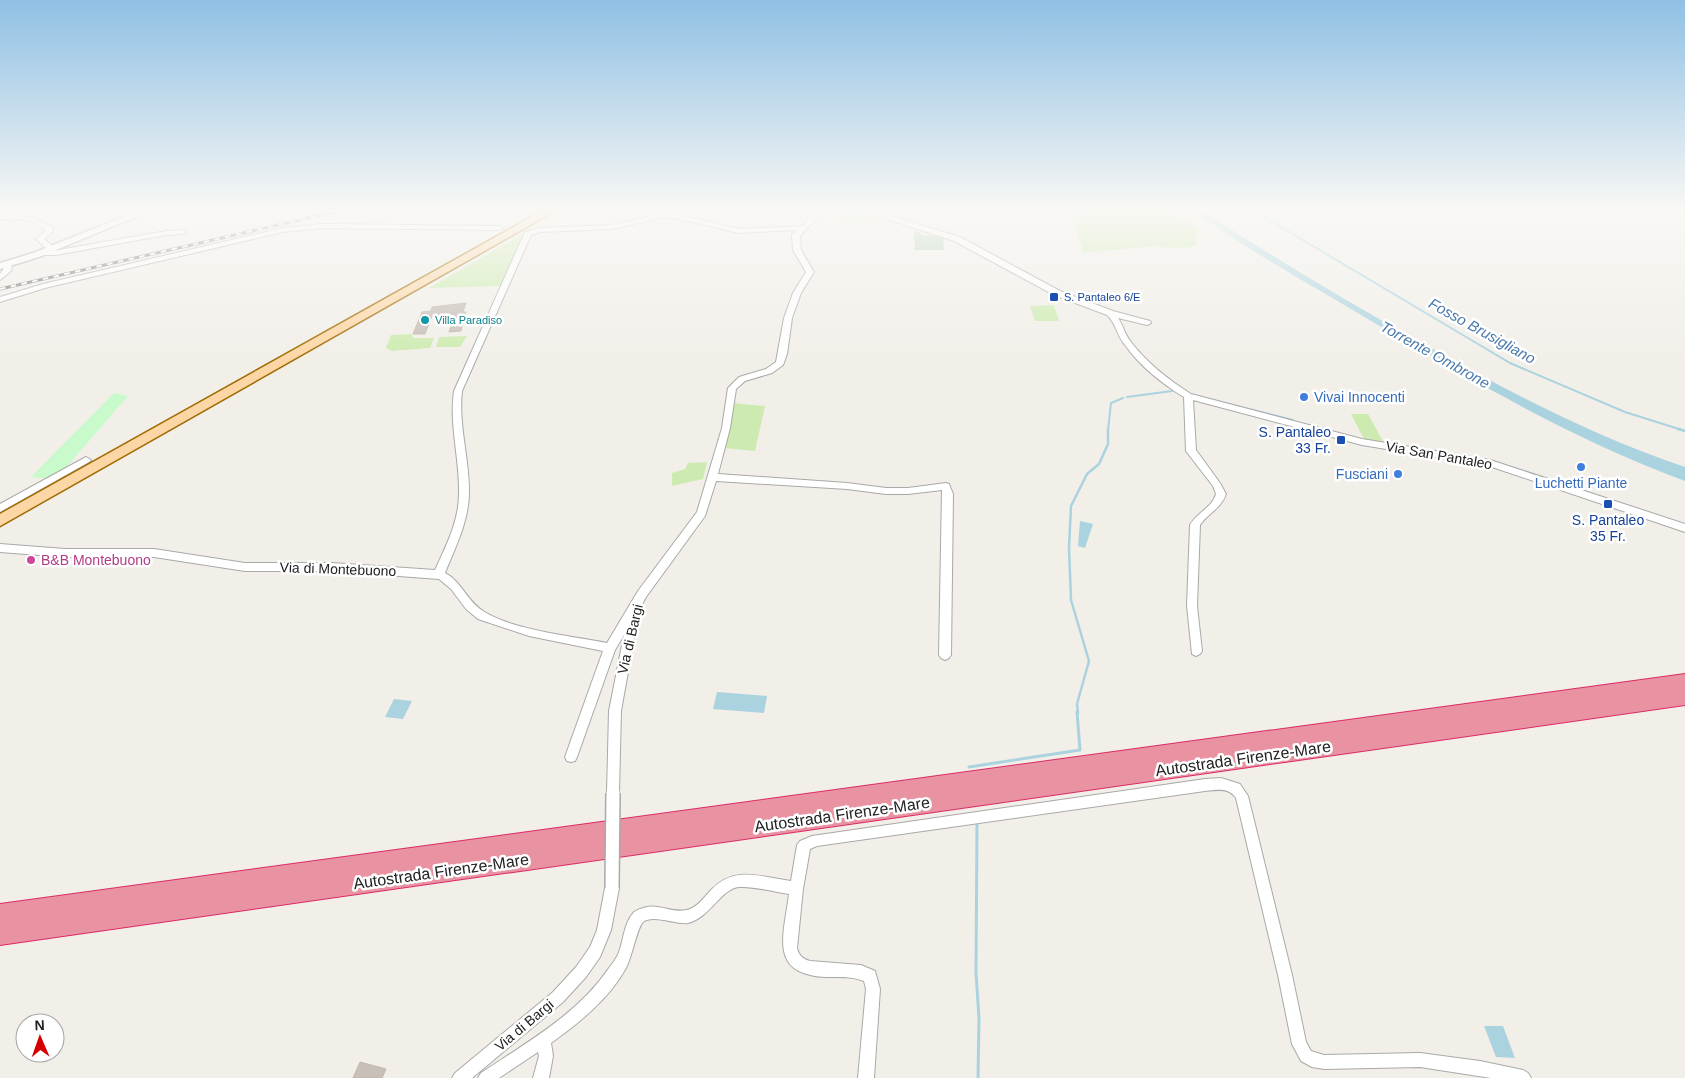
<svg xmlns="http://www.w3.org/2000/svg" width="1685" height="1078" font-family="Helvetica,sans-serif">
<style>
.grass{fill:#cdebb0}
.cemetery{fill:#aacbaf}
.park{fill:#c8facc}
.water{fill:#aad3df}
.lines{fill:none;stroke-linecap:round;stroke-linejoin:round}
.stream-far2{stroke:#aad3df;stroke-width:2}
.stream-far1{stroke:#aad3df;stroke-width:2.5}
.stream{stroke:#aad3df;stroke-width:3}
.building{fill:#c7bfb8;stroke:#c4b6ab}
.minor-casing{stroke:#a9a9a9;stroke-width:2}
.tertiary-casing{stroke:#a9a9a9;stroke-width:3}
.primary-casing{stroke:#a06b00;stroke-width:3}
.motorway-casing{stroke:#dc2a67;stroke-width:2}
.minor{fill:#fff;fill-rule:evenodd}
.tertiary{fill:#fff;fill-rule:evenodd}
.primary{fill:#fcd6a4;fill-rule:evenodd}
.motorway{fill:#e892a2;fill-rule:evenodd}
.rail-casing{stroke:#707070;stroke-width:3}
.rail{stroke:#fff;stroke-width:2;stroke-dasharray:5.5;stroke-linecap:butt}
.minor-bridge-casing{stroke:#a9a9a9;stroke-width:16;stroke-linecap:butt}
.minor-bridge{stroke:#fff;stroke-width:13}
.transit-dot{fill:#1a4fb4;stroke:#fff;stroke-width:2}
.culture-dot{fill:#0f9aa8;stroke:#fff;stroke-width:2}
.shop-dot{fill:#3f7fe0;stroke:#fff;stroke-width:2}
.hotel-dot{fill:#d1479c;stroke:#fff;stroke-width:2}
.labels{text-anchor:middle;stroke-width:5;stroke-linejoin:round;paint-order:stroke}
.far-transit-label{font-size:11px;fill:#164399;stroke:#fff;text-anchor:start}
.far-culture-label{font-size:11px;fill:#0d838f;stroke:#fff;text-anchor:start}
.shop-label{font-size:14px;fill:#366cbe;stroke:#fff;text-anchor:start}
.transit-label{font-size:14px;fill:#164399;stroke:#fff;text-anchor:end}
.street-label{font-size:14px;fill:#222;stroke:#fff}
.hotel-label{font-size:14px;fill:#b23c85;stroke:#fff;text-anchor:start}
.water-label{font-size:15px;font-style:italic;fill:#4a7aab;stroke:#fff}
.near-street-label{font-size:16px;fill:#222;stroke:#fff}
</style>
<rect width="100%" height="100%" fill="#f2efe9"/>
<!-- grass -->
<path class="grass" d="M 853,211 L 875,216 L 862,223 L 841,217 Z
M 1075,211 L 1170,211 L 1205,233 L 1196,233 L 1197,244 L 1190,247 L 1170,248 L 1156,246 L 1083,253 L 1072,214 Z
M 526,232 L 502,286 L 429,288 Z
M 1054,305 L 1059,321 L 1035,321 L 1030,306 Z
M 412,334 L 413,338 L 434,338 L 430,348 L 392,351 L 386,348 L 391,335 Z
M 467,336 L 460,347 L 436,347 L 439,337 Z
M 732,403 L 765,406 L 755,451 L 724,448 Z
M 1351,414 L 1368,414 L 1384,443 L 1364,439 Z
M 707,462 L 703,479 L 672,486 L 672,473 L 685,469 L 688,463 Z"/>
<!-- cemetery -->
<path class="cemetery" d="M 914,231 L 920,232 L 921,235 L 943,236 L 944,250 L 915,250 Z"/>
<!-- park -->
<path class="park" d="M 114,393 L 128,396 L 62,472 L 48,479 L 31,477 Z"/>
<!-- water -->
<path class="water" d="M 1194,211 L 1203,211 C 1277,260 1353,305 1431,348 C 1513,394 1596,437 1685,467 L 1685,481 C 1576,441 1477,383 1378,325 C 1316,288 1252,253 1194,211 Z
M 1080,521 L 1093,524 L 1085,548 L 1078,546 Z
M 717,692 L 767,696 L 764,713 L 713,709 Z
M 394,699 L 412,701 L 403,719 L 385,717 Z
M 1484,1026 L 1503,1026 L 1515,1058 L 1496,1057 Z"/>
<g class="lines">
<!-- stream-far2 -->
<path class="stream-far2" d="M 1254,211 L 1510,363 L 1625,412 L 1682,430
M 1127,397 L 1172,391
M 1205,398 L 1293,420
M 1108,430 L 1111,403 L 1123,398"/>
<!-- stream-far1 -->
<path class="stream-far1" d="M 1678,429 L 1685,431
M 1465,456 L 1487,460
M 1492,461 L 1564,484
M 1078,713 L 1077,704 L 1089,661 L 1071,600 L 1069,548 L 1071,506 L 1087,474 L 1099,464 L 1108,444 L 1108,429"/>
<!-- stream -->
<path class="stream" d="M 969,767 L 1080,750 L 1077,712
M 977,823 L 976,973 L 979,1018 L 978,1078"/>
</g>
<!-- building -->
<path class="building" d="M 466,303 L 463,312 L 466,312 L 461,331 L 449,332 L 455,314 L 432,316 L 425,334 L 413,334 L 422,312 L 431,311 L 432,307 Z
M 360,1062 L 386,1069 L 382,1078 L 353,1078 Z"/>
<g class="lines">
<defs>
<path id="minor" d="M 814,211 L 821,211 L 813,222 L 800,236 L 801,250 L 814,272 L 801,293 L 792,318 L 787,354 L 783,365 L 772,373 L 745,381 L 736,389 L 730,428 L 718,474 L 847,483 L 886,488 L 908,488 L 946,483 L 949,484 L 953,494 L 951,655 L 949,658 L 945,660 L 941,658 L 939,655 L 942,490 L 908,494 L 886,494 L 847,489 L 716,481 L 705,516 L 646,597 L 639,610 L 621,711 L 619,793 L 617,797 L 613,799 L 609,797 L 607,793 L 609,711 L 624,635 L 615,650 L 577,757 L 575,761 L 571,762 L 567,761 L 565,757 L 603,651 L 529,636 L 478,619 L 466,609 L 451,589 L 439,579 L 332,571 L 245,571 L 154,557 L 65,557 L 0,552 L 0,544 L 65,549 L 154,549 L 245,563 L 332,563 L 435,570 C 446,546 459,521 459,494 C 460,459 449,426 454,391 L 525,232 L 539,228 L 612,225 L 664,213 L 680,215 L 739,229 L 802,226 ZM 664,217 L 680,219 L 739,233 L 797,230 L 792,235 L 793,250 L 806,272 L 793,293 L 784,318 L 776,362 L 766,369 L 739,377 L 728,388 L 722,428 L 697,512 L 638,591 L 607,643 C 572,636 512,630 483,611 C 467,601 461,581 445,573 C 455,548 468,523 469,495 C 470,460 458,426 462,391 L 531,235 L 540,232 L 612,229 Z
M 863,211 L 874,211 L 960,237 L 1060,291 L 1113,311 L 1150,321 L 1151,323 L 1147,325 L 1118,318 C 1123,325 1125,335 1131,342 C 1147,363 1169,380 1191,394 L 1362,439 L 1490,460 L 1685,524 L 1685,532 L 1489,466 L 1362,445 L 1193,400 L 1196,450 L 1220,483 L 1226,494 C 1221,509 1208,513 1200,525 L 1197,606 L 1202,651 L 1200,654 L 1196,656 L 1192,654 L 1187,606 L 1190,525 C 1197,512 1212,508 1216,494 L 1213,486 L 1186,451 L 1184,397 C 1162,384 1140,366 1125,345 C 1117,336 1116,323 1107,315 L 1054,295 L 954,241 Z
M 0,215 L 33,217 L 53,228 L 53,232 L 44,239 L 54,247 L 55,249 L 53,251 L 166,231 L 183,230 L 187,232 L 183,234 L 166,235 L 56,255 L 39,255 L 39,251 L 49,251 L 36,239 L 46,230 L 29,220 L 0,219 Z
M 323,224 L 500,226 L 504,228 L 500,230 L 323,228 L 283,232 L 45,288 L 0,302 L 0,297 L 43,284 L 283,228 Z
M 5,262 L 11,262 L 12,264 L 11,271 L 0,280 L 0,274 L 3,270 Z
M 86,457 L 91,460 L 89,462 L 0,512 L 0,504 Z
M 1221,778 L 1240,784 L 1248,796 L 1292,975 L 1306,1042 L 1311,1051 L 1324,1055 L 1420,1053 L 1480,1061 L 1523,1070 L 1528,1073 L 1531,1078 L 1491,1078 L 1420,1067 L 1324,1069 L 1312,1067 L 1301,1061 L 1292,1044 L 1278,975 L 1236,798 C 1228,787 1217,790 1205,791 L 817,846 L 810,849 L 803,889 L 797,948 C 799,956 803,959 810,961 L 861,965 L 875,971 L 880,989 L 874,1078 L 858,1078 L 866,989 L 864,981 C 852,976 838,977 825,977 C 768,974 784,935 789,894 C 775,892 753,886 740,887 C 722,887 710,918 688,923 C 676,925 653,914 643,922 C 637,928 632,957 626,968 C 609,999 579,1023 551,1043 L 553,1056 L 549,1078 L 533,1078 L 539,1056 L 538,1052 L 499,1078 L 478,1078 L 481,1073 C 526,1043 578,1014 609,968 C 613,963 617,957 619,952 C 624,938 624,923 634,912 C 657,899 666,914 687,910 C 697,908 704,897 711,890 C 735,865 760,877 791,881 L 797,845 L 800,841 L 812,836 L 1205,779 Z
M 612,881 L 617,883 L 619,888 L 611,930 L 600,957 L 586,977 L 563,1002 L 472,1078 L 452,1078 L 455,1073 L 553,992 L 576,967 L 590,947 L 597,930 L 605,888 L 607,883 Z"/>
<path id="tertiary" d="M 138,211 L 150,211 L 39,257 L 0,269 L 0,263 L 33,253 Z"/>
<path id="primary" d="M 542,211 L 555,211 L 0,526 L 0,514 Z"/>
<path id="motorway" d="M 1685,674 L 1685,705 L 0,945 L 0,904 Z"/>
</defs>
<!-- minor casing -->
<use href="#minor" class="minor-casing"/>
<!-- tertiary casing -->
<use href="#tertiary" class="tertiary-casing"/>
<!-- primary casing -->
<use href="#primary" class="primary-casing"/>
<!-- motorway casing -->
<use href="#motorway" class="motorway-casing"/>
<!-- minor -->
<use href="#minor" class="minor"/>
<!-- tertiary -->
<use href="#tertiary" class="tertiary"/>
<!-- primary -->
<use href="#primary" class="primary"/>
<!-- motorway -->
<use href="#motorway" class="motorway"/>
<defs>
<path id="rail" d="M 0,289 L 339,211"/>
</defs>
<!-- rail casing -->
<use href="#rail" class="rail-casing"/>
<!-- rail -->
<use href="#rail" class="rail"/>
<defs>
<path id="minor-bridge" d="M 612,888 L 613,793"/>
</defs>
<!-- minor-bridge casing -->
<use href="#minor-bridge" class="minor-bridge-casing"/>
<!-- minor-bridge -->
<use href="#minor-bridge" class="minor-bridge"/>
</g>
<!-- sky -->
<linearGradient id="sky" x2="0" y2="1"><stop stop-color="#8fc0e4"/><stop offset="0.58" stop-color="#f9f8f5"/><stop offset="1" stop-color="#f9f8f5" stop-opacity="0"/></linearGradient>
<rect width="1685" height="362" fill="url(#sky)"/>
<!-- markers -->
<g class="transit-dot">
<rect x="1049" y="292" width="10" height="10" rx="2.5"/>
<rect x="1336" y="435" width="10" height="10" rx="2.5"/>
<rect x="1603" y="499" width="10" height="10" rx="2.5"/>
</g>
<circle class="culture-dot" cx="425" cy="320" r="5"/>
<g class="shop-dot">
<circle cx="1304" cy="397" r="5"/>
<circle cx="1581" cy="467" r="5"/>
<circle cx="1398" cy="474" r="5"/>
</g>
<circle class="hotel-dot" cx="31" cy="560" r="5"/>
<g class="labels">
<!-- far-transit labels -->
<g class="far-transit-label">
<text x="1064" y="301">S. Pantaleo 6/E</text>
</g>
<!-- far-culture labels -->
<g class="far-culture-label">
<text x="435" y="324">Villa Paradiso</text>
</g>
<!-- shop labels -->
<g class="shop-label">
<text x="1314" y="402">Vivai Innocenti</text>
<text x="1388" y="479" text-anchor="end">Fusciani</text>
<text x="1581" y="488" text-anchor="middle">Luchetti Piante</text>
</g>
<!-- transit labels -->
<g class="transit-label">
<text x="1331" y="437">S. Pantaleo<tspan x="1331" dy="16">33 Fr.</tspan></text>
<text x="1608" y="525" text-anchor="middle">S. Pantaleo<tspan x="1608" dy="16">35 Fr.</tspan></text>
</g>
<!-- street labels -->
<g class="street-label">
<text transform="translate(1439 455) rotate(10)" y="5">Via San Pantaleo</text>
<text transform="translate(338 569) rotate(2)" y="5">Via di Montebuono</text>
<text transform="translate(630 639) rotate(-77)" y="5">Via di Bargi</text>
<text transform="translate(524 1025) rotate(-40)" y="5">Via di Bargi</text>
</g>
<!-- hotel labels -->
<g class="hotel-label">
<text x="41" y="565">B&amp;B Montebuono</text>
</g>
<!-- water labels -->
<g class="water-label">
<text transform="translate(1482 331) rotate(29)" y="5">Fosso Brusigliano</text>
<text transform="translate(1435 355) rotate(29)" y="5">Torrente Ombrone</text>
</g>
<!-- near-street labels -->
<g class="near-street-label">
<text transform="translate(1243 758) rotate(-8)" y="6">Autostrada Firenze-Mare</text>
<text transform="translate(842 814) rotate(-8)" y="6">Autostrada Firenze-Mare</text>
<text transform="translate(441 871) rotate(-8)" y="6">Autostrada Firenze-Mare</text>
</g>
</g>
<!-- north arrow -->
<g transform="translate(40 1038) rotate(358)"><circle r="24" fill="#ffffff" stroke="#a7a7a7"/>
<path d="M0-4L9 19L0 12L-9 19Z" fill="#d40000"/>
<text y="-8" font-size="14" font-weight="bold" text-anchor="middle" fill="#222222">N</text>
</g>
</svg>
